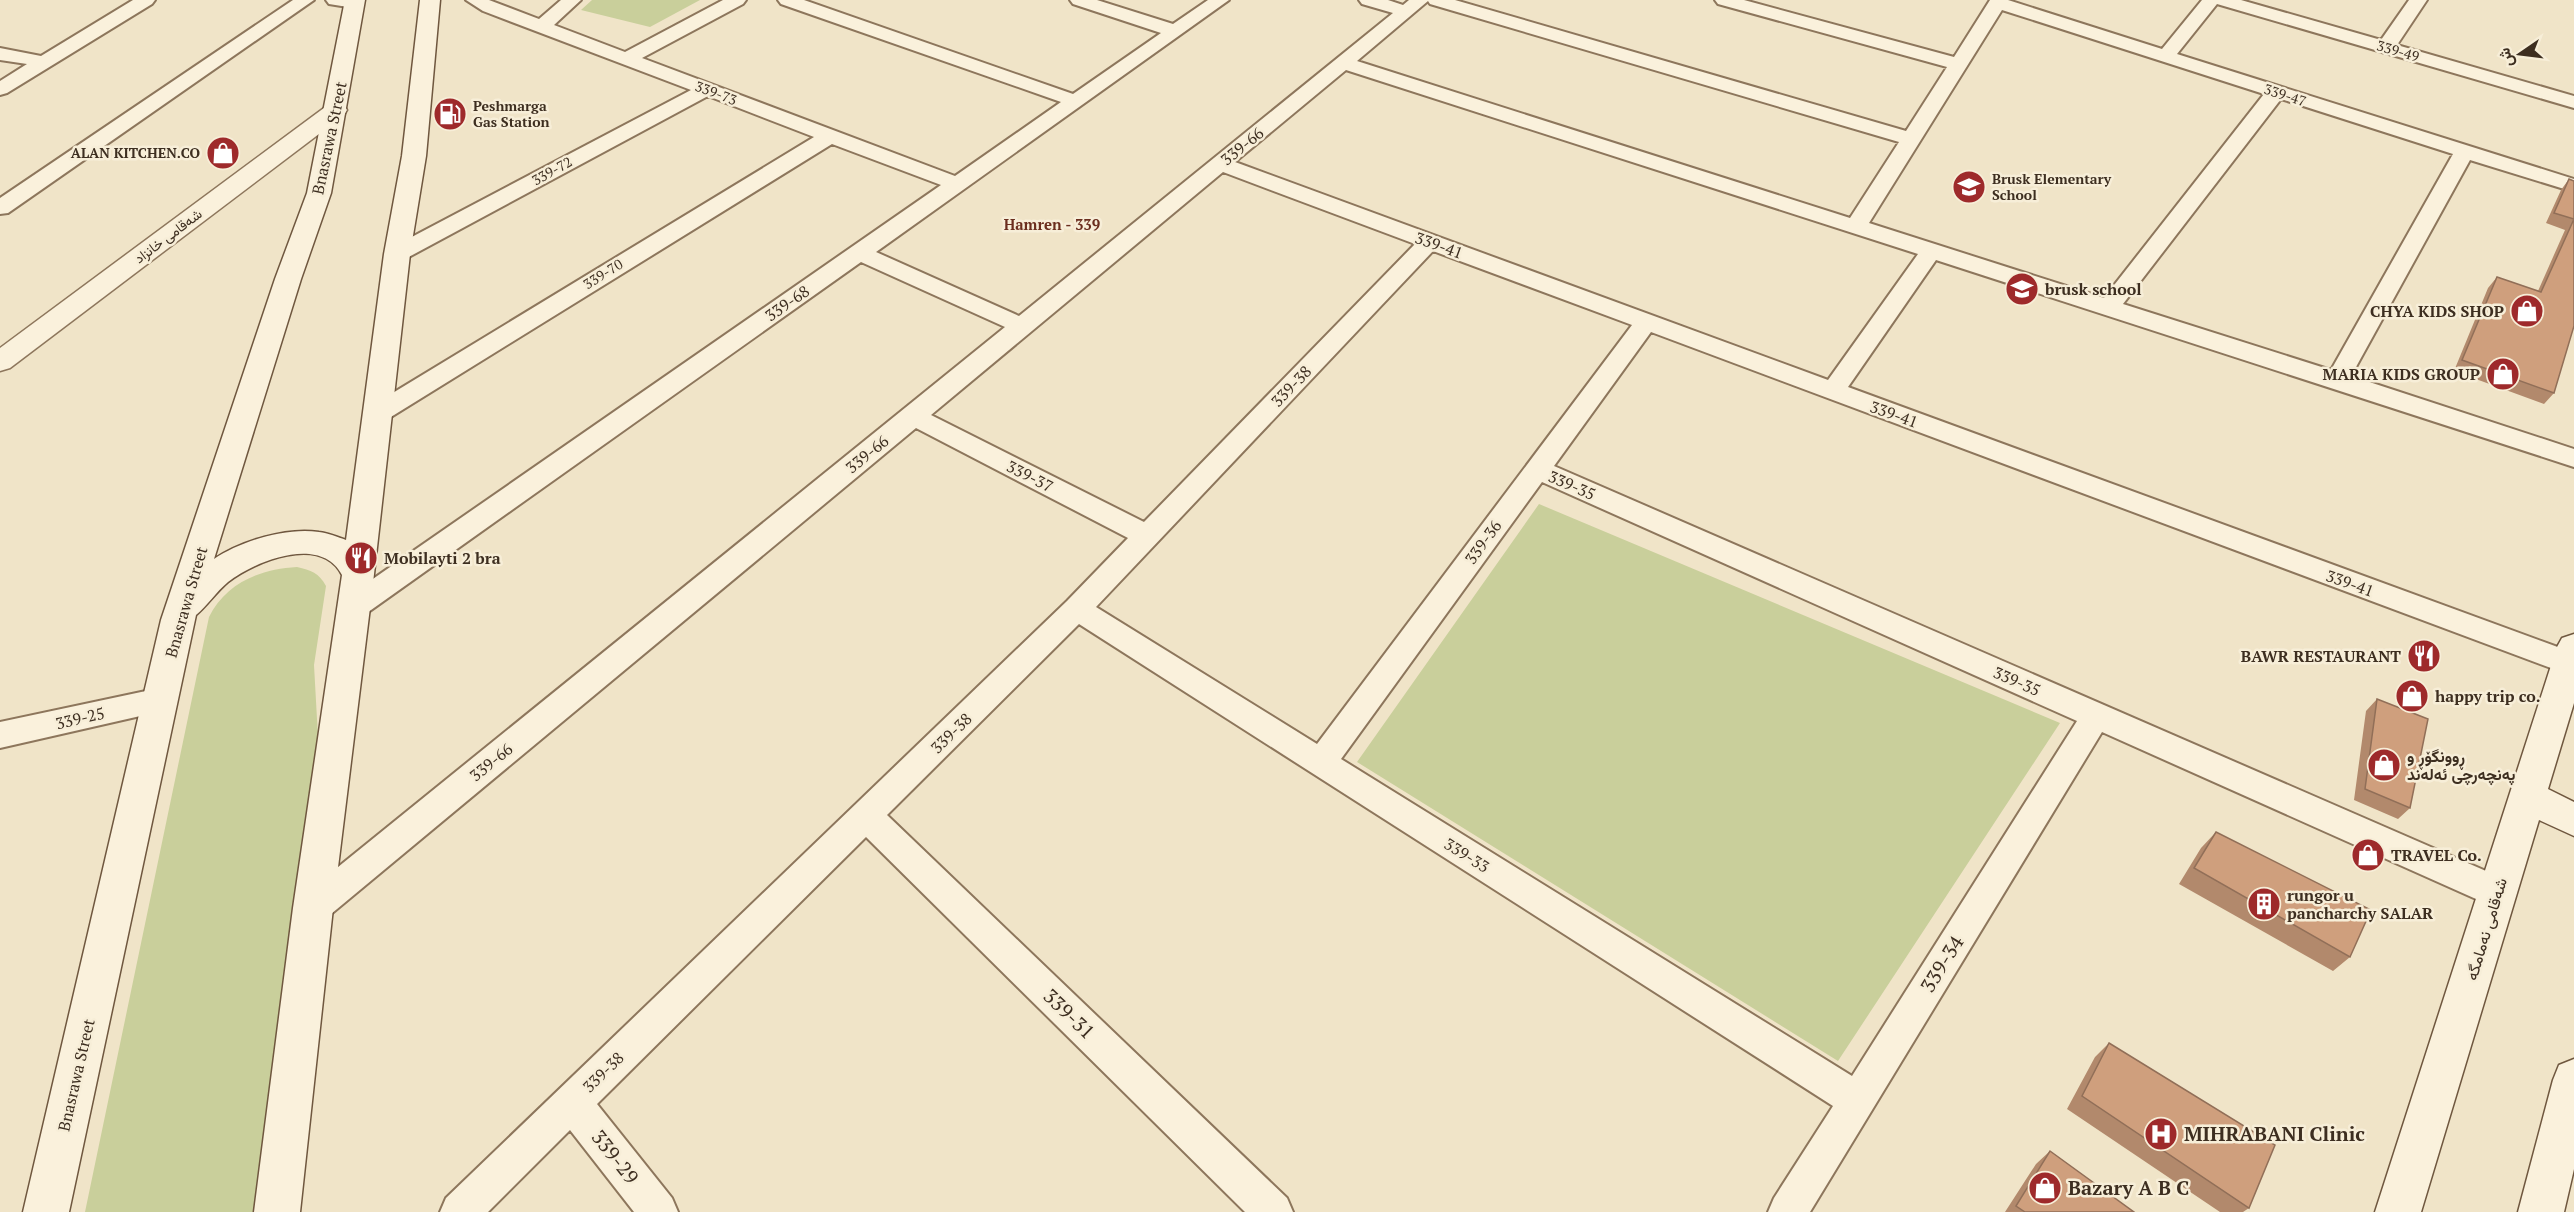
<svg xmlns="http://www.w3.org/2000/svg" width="2574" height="1212" font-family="'PT Serif',Vazirmatn,serif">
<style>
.green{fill:#c9cf9b}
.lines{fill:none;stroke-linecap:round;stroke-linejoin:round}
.minor-casing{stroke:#8d765c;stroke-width:4}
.tertiary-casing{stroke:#8d765c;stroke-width:3}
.secondary-casing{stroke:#6f573f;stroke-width:3}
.minor{fill:#faf1dc;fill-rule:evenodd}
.tertiary{fill:#faf1dc;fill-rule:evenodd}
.secondary{fill:#faf1dc;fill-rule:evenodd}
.wall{fill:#b2896c}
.building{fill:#cf9f7d;stroke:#916f58;stroke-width:1.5}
.labels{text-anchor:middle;stroke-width:5;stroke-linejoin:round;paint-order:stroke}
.far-street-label{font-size:14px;fill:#3d2e20;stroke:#f7eed8}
.far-poi-label{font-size:14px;font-weight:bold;fill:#3d2e20;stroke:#f7eed8;text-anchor:start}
.far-neighbourhood-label{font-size:15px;font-weight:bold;fill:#6b2e1e;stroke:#f7eed8}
.street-label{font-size:16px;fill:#3d2e20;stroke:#f7eed8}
.poi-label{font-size:16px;font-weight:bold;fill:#3d2e20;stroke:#f7eed8;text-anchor:start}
.near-street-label{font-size:20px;fill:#3d2e20;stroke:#f7eed8}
.near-poi-label{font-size:20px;font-weight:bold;fill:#3d2e20;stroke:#f7eed8;text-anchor:start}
</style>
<rect width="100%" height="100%" fill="#f0e4c8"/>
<!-- green -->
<path class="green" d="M 592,0 L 700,0 L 650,27 L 581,10 Z
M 1539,504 L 2060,723 L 1838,1061 L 1357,762 Z
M 297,567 C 311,570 319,573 326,586 L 314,665 L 318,737 L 259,1212 L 85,1212 L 209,617 C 226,583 260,569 297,567 Z"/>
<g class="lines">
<defs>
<path id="minor" d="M 133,0 L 155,0 L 152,4 L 7,93 L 0,95 L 0,81 L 27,64 L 0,60 L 0,48 L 41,56 Z
M 293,0 L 314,0 L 8,213 L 0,214 L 0,198 Z
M 326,0 L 361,0 L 363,3 L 360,7 L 354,8 L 329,4 Z
M 466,0 L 489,0 L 539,19 L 561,0 L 581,0 L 554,25 L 625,52 L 723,0 L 746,0 L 743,4 L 642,58 L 955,176 L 1061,102 L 781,4 L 778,0 L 804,0 L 1073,94 L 1161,33 L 1073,4 L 1070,0 L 1097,0 L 1173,24 L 1208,0 L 1229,0 L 876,252 L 1019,316 L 1393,13 L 1362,4 L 1359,0 L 1388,0 L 1403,5 L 1409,0 L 1455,0 L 1906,131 L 1947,67 L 1718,4 L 1715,0 L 1744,0 L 1954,57 L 1990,0 L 2008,0 L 2162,49 L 2202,0 L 2241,0 L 2381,40 L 2409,0 L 2427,0 L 2397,45 L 2574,96 L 2574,108 L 2217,4 L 2177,54 L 2574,179 L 2574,192 L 2470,160 L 2351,376 L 2574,449 L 2574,467 L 1936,260 L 1848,387 L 2574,653 L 2574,673 L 2569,675 L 2559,671 L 1651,332 L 1554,466 L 2509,881 L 2514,892 L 2509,903 L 2497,907 L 2485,903 L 2102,732 L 1810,1212 L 1768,1212 L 1774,1198 L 1833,1106 L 1079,624 L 887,815 L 1287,1198 L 1293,1212 L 1245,1212 L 866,837 L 597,1104 L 672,1198 L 678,1212 L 634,1212 L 570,1130 L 488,1212 L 440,1212 L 446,1198 L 1067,601 L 1128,538 L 916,428 L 325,919 L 313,923 L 301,919 L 296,908 L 301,897 L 1005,327 L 861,262 L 364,615 L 354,618 L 344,615 L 340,607 L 344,599 L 941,185 L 832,144 L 386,420 L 377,422 L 368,420 L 364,414 L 368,408 L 814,137 L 708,96 L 405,259 L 397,261 L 389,259 L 386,254 L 389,249 L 691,90 L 483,11 ZM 1428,1 L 1430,4 L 1899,142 L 1850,218 L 1357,61 ZM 2002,10 L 2264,94 L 2104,298 L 1869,223 ZM 1346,70 L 1918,254 L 1828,380 L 1235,162 ZM 2281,99 L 2453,154 L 2331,370 L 2123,304 ZM 1223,172 L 1415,244 L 1144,522 L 931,415 ZM 1433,251 L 1632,325 L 1317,744 L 1096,607 ZM 1542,482 L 2077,721 L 1852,1076 L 1341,759 Z
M 160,688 L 171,691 L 175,700 L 171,709 L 0,748 L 0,722 Z"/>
<path id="tertiary" d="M 336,103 L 344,105 L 347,110 L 344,115 L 10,368 L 0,371 L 0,348 L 328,105 Z"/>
<path id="secondary" d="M 345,0 L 365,0 L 331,193 L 301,279 L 214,559 C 241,541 286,527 319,532 C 328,533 338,537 346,540 L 384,254 L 402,156 L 420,0 L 440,0 L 426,156 L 410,254 L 373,583 L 333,908 L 300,1212 L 254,1212 L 293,908 L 342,575 C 321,534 255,561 228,582 C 216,592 207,606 196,615 L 69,1212 L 23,1212 L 161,620 L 275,279 L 307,193 Z
M 2574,634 L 2574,703 L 2548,789 L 2574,802 L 2574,836 L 2539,820 L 2421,1212 L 2375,1212 L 2557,647 L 2562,638 Z
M 2574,1059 L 2574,1169 L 2564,1212 L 2518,1212 L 2553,1080 L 2559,1065 Z"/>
</defs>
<!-- minor casing -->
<use href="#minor" class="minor-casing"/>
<!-- tertiary casing -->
<use href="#tertiary" class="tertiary-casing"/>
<!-- secondary casing -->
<use href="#secondary" class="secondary-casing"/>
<!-- minor -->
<use href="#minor" class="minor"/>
<!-- tertiary -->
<use href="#tertiary" class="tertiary"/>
<!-- secondary -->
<use href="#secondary" class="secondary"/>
</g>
<!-- wall -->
<path class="wall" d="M 2569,179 L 2574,181 L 2574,326 L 2554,393 L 2544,404 L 2454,371 L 2488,288 L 2497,277 L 2538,291 L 2565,230 L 2546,223 L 2561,190 Z
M 2377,699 L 2410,808 L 2398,819 L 2354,800 L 2366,711 Z
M 2216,832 L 2350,957 L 2333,971 L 2179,884 L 2201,848 Z
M 2109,1043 L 2249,1208 L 2243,1212 L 2220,1212 L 2067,1109 L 2095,1057 Z
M 2050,1151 L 2134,1212 L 2005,1212 L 2036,1164 Z"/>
<!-- building -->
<path class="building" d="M 2569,179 L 2574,181 L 2574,326 L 2554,393 L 2462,360 L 2497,277 L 2541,292 L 2574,219 L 2554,213 Z
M 2377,699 L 2428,719 L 2410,808 L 2365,789 Z
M 2216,832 L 2371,910 L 2350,957 L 2194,868 Z
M 2109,1043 L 2275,1145 L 2249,1208 L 2082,1096 Z
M 2050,1151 L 2134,1212 L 2025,1212 L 2016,1206 Z"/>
<!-- icons -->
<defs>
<symbol id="fuel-disc" viewBox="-11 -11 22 22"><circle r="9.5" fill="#9e2a2b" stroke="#f7eed8"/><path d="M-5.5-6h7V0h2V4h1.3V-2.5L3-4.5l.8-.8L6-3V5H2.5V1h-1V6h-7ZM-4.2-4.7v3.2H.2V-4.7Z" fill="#fff"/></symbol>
<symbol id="shop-disc" viewBox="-11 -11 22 22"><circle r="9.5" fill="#9e2a2b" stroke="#f7eed8"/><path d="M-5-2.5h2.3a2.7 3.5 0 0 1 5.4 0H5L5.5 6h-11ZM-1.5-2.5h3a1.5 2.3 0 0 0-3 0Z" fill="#fff"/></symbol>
<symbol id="school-disc" viewBox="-11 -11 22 22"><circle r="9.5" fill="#9e2a2b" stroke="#f7eed8"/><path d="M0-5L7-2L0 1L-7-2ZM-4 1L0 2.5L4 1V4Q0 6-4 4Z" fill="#fff"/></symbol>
<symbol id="restaurant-disc" viewBox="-11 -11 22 22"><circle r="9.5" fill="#9e2a2b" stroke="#f7eed8"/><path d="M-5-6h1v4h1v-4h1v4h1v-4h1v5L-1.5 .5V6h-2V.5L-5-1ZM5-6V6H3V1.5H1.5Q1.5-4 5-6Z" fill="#fff"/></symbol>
<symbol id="building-disc" viewBox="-11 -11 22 22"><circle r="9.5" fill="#9e2a2b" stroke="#f7eed8"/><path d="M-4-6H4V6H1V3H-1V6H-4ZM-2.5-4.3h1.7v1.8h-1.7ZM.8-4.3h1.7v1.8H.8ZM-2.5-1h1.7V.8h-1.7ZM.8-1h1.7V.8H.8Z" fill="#fff"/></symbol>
<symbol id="hospital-disc" viewBox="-11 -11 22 22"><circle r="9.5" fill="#9e2a2b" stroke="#f7eed8"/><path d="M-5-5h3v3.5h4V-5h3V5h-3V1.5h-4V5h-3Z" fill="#fff"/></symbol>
</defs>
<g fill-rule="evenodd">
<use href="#fuel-disc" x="431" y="95" width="38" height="38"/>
<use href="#shop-disc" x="204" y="134" width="38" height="38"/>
<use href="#school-disc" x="1950" y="168" width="38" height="38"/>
<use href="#school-disc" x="2003" y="270" width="38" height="38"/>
<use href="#shop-disc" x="2508" y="292" width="38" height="38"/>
<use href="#shop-disc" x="2484" y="355" width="38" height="38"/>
<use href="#restaurant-disc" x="342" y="539" width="38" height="38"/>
<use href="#restaurant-disc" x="2405" y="637" width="38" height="38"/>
<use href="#shop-disc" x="2393" y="677" width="38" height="38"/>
<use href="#shop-disc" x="2365" y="746" width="38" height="38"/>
<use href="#shop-disc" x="2349" y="836" width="38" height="38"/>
<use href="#building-disc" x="2245" y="885" width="38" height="38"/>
<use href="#hospital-disc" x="2142" y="1115" width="38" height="38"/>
<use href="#shop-disc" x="2026" y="1169" width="38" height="38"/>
</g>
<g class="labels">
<!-- far-street labels -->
<g class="far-street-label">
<text transform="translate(2398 51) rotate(16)" y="5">339-49</text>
<text transform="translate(716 93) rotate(21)" y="5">339-73</text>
<text transform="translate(2285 95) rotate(18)" y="5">339-47</text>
<text transform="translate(552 171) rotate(-29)" y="5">339-72</text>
<text transform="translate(168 236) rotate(-37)" y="5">شەقامی خانزاد</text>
<text transform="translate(603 274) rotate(-32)" y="5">339-70</text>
</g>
<!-- far-poi labels -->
<g class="far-poi-label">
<text x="473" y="111">Peshmarga<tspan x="473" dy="16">Gas Station</tspan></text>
<text x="200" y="158" text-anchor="end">ALAN KITCHEN.CO</text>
<text x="1992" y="184">Brusk Elementary<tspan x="1992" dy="16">School</tspan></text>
</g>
<!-- far-neighbourhood labels -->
<g class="far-neighbourhood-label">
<text x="1052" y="230">Hamren - 339</text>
</g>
<!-- street labels -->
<g class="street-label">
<text transform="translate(329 138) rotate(-78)" y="6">Bnasrawa Street</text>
<text transform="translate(1242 146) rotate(-39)" y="6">339-66</text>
<text transform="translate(1439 245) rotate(20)" y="6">339-41</text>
<text transform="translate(787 303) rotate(-35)" y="6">339-68</text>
<text transform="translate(1291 386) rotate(-46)" y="6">339-38</text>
<text transform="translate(1894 414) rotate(20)" y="6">339-41</text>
<text transform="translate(867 454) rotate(-39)" y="6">339-66</text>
<text transform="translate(1030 476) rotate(27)" y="6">339-37</text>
<text transform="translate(1572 485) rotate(24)" y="6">339-35</text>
<text transform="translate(1483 542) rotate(-54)" y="6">339-36</text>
<text transform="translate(2350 583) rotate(20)" y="6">339-41</text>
<text transform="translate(186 602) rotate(-74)" y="6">Bnasrawa Street</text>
<text transform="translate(2017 681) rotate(24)" y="6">339-35</text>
<text transform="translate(80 718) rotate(-13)" y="6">339-25</text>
<text transform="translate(951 733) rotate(-44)" y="6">339-38</text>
<text transform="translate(491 762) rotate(-39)" y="6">339-66</text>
<text transform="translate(1467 855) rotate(32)" y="6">339-33</text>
<text transform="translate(2486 929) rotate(-73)" y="6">شەقامی نەمامگە</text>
<text transform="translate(603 1072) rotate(-44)" y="6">339-38</text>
<text transform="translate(76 1075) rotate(-77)" y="6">Bnasrawa Street</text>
</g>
<!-- poi labels -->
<g class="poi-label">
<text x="2045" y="295">brusk school</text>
<text x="2504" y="317" text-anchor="end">CHYA KIDS SHOP</text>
<text x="2480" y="380" text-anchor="end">MARIA KIDS GROUP</text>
<text x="384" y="564">Mobilayti 2 bra</text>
<text x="2401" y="662" text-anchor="end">BAWR RESTAURANT</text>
<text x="2435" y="702">happy trip co.</text>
<text x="2407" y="762">ڕوونگۆڕ و<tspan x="2407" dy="18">پەنچەرچی ئەلەند</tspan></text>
<text x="2391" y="861">TRAVEL Co.</text>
<text x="2287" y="901">rungor u<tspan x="2287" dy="18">pancharchy SALAR</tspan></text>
</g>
<!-- near-street labels -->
<g class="near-street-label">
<text transform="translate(1942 964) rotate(-58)" y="7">339-34</text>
<text transform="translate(1069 1014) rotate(44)" y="7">339-31</text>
<text transform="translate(615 1157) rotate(52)" y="7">339-29</text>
</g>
<!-- near-poi labels -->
<g class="near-poi-label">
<text x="2184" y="1141">MIHRABANI Clinic</text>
<text x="2068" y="1195">Bazary A B C</text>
</g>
</g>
<!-- north arrow -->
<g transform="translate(2520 54) rotate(256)" stroke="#f7eed8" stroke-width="4.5" paint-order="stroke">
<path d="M0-4.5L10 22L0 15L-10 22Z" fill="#3d2e20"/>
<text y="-9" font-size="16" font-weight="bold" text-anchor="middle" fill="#3d2e20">ش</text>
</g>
</svg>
